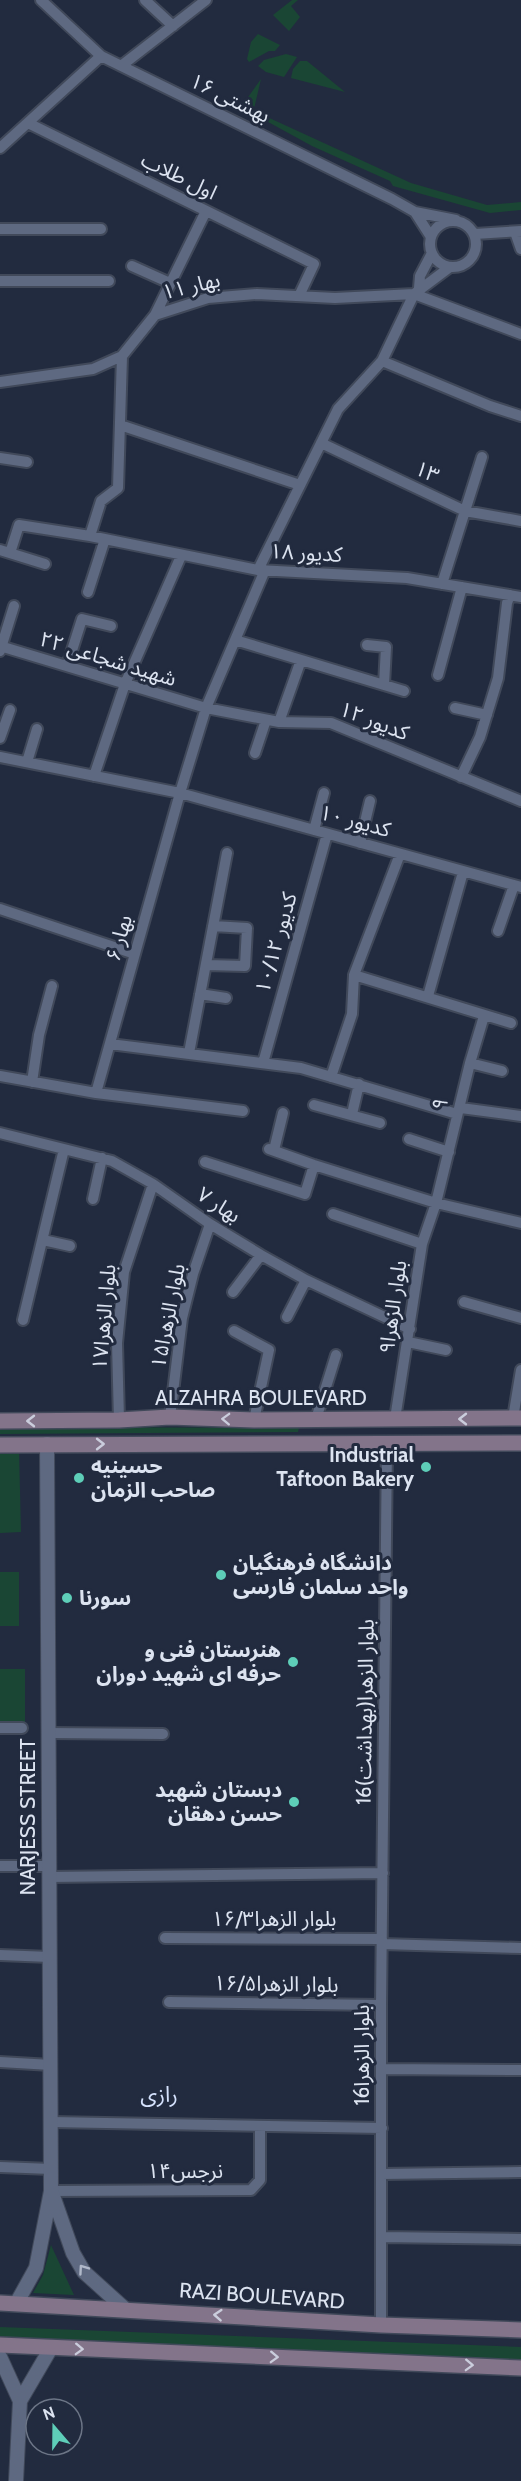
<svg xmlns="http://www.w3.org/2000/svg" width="521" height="2481" font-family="Cabin,'Noto Sans Arabic',sans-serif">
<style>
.green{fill:#1a4634}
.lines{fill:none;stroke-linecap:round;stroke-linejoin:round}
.minor-casing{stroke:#41495a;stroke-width:14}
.tertiary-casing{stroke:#41495a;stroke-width:16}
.secondary-casing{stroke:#41495a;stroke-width:18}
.minor{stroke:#5e6981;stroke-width:10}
.tertiary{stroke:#5e6981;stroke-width:14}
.secondary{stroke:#83748a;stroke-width:15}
.oneway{stroke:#cacddc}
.oneway2{stroke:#b0b8c9}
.poi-dot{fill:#5eceb8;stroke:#222b3f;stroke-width:2}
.labels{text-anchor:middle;stroke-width:6;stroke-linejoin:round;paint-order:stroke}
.street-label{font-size:21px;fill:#dce3f0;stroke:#222b3f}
.poi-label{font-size:21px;font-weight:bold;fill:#dce3f0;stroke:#222b3f;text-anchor:end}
.neighbourhood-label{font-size:22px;fill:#d5e2fd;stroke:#222b3f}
</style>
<rect width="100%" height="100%" fill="#222b3f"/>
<!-- green -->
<path class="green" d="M 292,0 L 298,0 L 291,6 L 300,17 L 289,31 L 273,15 Z
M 258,34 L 280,45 L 275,51 L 269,51 L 249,62 L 247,59 L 251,42 Z
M 286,54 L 297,57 L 284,77 L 266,72 L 258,66 L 264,60 Z
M 300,61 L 307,61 L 345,92 L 291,78 L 293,69 Z
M 261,79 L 254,109 L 265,116 L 411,183 L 487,205 L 521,202 L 521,210 L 490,213 L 393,186 L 390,181 L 312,146 L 241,107 Z
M 0,1427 L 299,1428 L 298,1432 L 0,1434 Z
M 19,1449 L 21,1532 L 0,1533 L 0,1450 Z
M 0,1572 L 19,1572 L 19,1626 L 0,1626 Z
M 0,1669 L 25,1669 L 25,1723 L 0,1723 Z
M 51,2245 L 74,2295 L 33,2293 L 43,2275 Z
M 0,2327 L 521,2347 L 521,2361 L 0,2338 Z"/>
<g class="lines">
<defs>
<path id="minor" d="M 41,0 L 101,56 L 392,199 L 415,212 L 456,220
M 145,0 L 173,26
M 121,66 L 206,0
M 28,123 L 314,264 L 299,296
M 0,148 L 101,56
M 415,212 L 431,237
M430 244a23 23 0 1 1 46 0a23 23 0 1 1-46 0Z
M 0,229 L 101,229
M 515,232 L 521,249
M 475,234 L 521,231
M 132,266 L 170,283
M 0,281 L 109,281
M 419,288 L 420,276 L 432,253
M 155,315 L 206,211
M 382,361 L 490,406 L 521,416
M 0,382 L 93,369 L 122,356 L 155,315 L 208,298 L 257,294 L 335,298 L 414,294 L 521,334
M 120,425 L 300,485
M 321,443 L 465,511 L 521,521
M 0,458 L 27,462
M 90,536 L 101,501 L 118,488 L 122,356
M 0,550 L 45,564
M 10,553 L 19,525 L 90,536 L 258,570 L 407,578 L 521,597
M 258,570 L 338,409 L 382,361 L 414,294 L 450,267
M 442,584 L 482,457
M 88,592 L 105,539
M 235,640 L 404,691
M 367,645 L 386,647 L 384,685
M 0,646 L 206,708 L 279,722 L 331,723 L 521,801
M 0,651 L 14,606
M 67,666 L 82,619 L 111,626
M 438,675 L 462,587
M 455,708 L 487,715
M 279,722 L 301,660
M 0,738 L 10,710
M 255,753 L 266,720
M 0,757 L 180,793 L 521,887
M 27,762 L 37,729
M 94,776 L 125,684 L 181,556
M 461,777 L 480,737 L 498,678 L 507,603 L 510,595
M 314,830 L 324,793
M 360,843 L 370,801
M 0,909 L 135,954
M 498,931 L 514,885
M 206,965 L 245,966 L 247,928 L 213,926
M 354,975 L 511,1023
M 200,994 L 226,998
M 428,996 L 463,872
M 110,1044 L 301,1068 L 457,1114
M 189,1053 L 227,853
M 263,1063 L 327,834
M 470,1063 L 502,1071
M 0,1076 L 96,1093 L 243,1111
M 331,1077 L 352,1014 L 354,975 L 400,854
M 32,1082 L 39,1035 L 52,986
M 96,1093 L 180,793 L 206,708 L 265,570
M 314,1105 L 380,1123
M 461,1108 L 521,1116
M 352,1114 L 359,1084
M 0,1133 L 112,1161 L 153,1184 L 210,1224 L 261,1255 L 306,1280 L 410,1329
M 409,1139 L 449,1152
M 269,1149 L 314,1165 L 436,1203 L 521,1223
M 274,1150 L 283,1113
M 205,1162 L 305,1194 L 314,1165
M 93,1199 L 102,1158
M 333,1214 L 422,1244
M 43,1240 L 70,1246
M 233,1292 L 261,1255
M 464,1302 L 521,1318
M 287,1317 L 306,1280
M 23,1320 L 64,1149
M 234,1331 L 269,1350 L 254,1420
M 408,1342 L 446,1350
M 170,1417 L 182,1318 L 193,1274 L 210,1224
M 513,1418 L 521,1370
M 316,1419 L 336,1355
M 395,1419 L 422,1244 L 436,1203 L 470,1063 L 484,1016
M 119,1420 L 117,1343 L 124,1272 L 153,1184
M 0,1728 L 22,1728
M 49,1733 L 163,1734
M 0,1866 L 49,1866
M 49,1877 L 383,1873
M 165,1938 L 382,1939
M 382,1944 L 521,1948
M 0,1955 L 50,1957
M 169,2002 L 381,2005
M 0,2062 L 51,2065
M 382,2069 L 521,2070
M 51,2122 L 382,2128
M 0,2167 L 51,2169
M 381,2174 L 521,2172
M 51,2191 L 251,2190 L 260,2180 L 260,2126
M 381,2237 L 521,2239
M 381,2325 L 381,2005 L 387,1443"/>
<path id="tertiary" d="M 52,2193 L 73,2253 L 84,2272 L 125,2309
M 16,2304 L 36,2268 L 51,2191 L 47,1444
M 0,2357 L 20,2401 L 16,2481
M 20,2401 L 51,2348"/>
<path id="secondary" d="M 0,1421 L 119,1420 L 170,1417 L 254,1420 L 521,1418
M 0,1445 L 521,1443
M 0,2303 L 381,2325 L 521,2330
M 0,2345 L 521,2368"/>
</defs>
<!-- minor casing -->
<use href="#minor" class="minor-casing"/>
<!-- tertiary casing -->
<use href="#tertiary" class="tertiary-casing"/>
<!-- secondary casing -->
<use href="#secondary" class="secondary-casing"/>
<!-- minor -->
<use href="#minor" class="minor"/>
<!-- tertiary -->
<use href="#tertiary" class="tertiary"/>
<!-- secondary -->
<use href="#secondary" class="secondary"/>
</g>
<!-- one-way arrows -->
<defs><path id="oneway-chevron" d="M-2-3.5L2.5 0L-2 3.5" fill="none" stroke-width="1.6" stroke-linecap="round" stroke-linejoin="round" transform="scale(1.5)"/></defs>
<g class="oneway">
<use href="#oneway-chevron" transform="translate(226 1419) rotate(-178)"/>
<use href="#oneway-chevron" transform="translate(463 1419) rotate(180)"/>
<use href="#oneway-chevron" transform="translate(31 1421) rotate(180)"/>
<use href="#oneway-chevron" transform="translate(100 1444)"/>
<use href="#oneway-chevron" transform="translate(218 2315) rotate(-176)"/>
<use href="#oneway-chevron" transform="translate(79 2349) rotate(2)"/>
<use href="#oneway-chevron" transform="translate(274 2357) rotate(2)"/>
<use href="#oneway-chevron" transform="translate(469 2365) rotate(2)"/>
</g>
<use class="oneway2" href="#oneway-chevron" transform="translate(83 2269) rotate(-125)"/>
<!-- markers -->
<g class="poi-dot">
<circle cx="426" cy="1467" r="6"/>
<circle cx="79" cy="1478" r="6"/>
<circle cx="221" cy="1575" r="6"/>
<circle cx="67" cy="1598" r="6"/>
<circle cx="293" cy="1662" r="6"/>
<circle cx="294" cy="1802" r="6"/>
</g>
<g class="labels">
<!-- street labels -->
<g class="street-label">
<text transform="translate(230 98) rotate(26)" y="7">۱۶ بهشتی</text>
<text transform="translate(179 176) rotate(26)" y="7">اول طلاب</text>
<text transform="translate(191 286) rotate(-13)" y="7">بهار ۱۱</text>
<text transform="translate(427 472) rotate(25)" y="7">۱۳</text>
<text transform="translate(306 553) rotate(3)" y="7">کدیور ۱۸</text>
<text transform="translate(108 659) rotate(17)" y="7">شهید شجاعی ۲۲</text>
<text transform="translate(374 721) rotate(21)" y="7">کدیور ۱۲</text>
<text transform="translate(355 821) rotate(15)" y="7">کدیور ۱۰</text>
<text transform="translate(119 938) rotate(-74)" y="7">بهار ۶</text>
<text transform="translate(276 943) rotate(-74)" y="7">کدیور ۱۰/۱۲</text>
<text transform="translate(440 1104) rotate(-74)" y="7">۹</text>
<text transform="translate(219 1205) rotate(33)" y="7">بهار ۷</text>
<text transform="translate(393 1307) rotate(-82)" y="7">بلوار الزهرا۹</text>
<text transform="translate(168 1316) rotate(-79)" y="7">بلوار الزهرا۱۵</text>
<text transform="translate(104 1317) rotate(-85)" y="7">بلوار الزهرا۱۷</text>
<text x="261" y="1405">ALZAHRA BOULEVARD</text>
<text transform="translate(365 1712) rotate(-89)" y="7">16بلوار الزهرا(بهداشت)</text>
<text transform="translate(28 1817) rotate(-90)" y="7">NARJESS STREET</text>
<text x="274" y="1926">بلوار الزهرا۱۶/۳</text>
<text transform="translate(276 1984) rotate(1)" y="7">بلوار الزهرا۱۶/۵</text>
<text transform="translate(362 2055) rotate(-90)" y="7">16بلوار الزهرا</text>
<text x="185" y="2178">نرجس۱۴</text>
<text transform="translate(262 2296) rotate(4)" y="7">RAZI BOULEVARD</text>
</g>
<!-- poi labels -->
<g class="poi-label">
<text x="414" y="1462">Industrial<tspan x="414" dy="24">Taftoon Bakery</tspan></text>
<text x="91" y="1473" text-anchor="start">حسینیه<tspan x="91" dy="24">صاحب الزمان</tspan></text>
<text x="233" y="1570" text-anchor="start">دانشگاه فرهنگیان<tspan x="233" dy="24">واحد سلمان فارسی</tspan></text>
<text x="79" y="1605" text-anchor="start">سورنا</text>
<text x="281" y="1657">هنرستان فنی و<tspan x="281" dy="24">حرفه ای شهید دوران</tspan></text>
<text x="282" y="1797">دبستان شهید<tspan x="282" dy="24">حسن دهقان</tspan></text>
</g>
<!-- neighbourhood labels -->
<g class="neighbourhood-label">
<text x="159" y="2102">رازی</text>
</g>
</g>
<!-- north arrow -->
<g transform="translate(54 2427) rotate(340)"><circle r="28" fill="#222b3f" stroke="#6c7586" stroke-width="1.5"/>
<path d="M0-4.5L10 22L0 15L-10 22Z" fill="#5eceb8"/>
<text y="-9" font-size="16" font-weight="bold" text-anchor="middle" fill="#dce3f0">N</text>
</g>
</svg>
